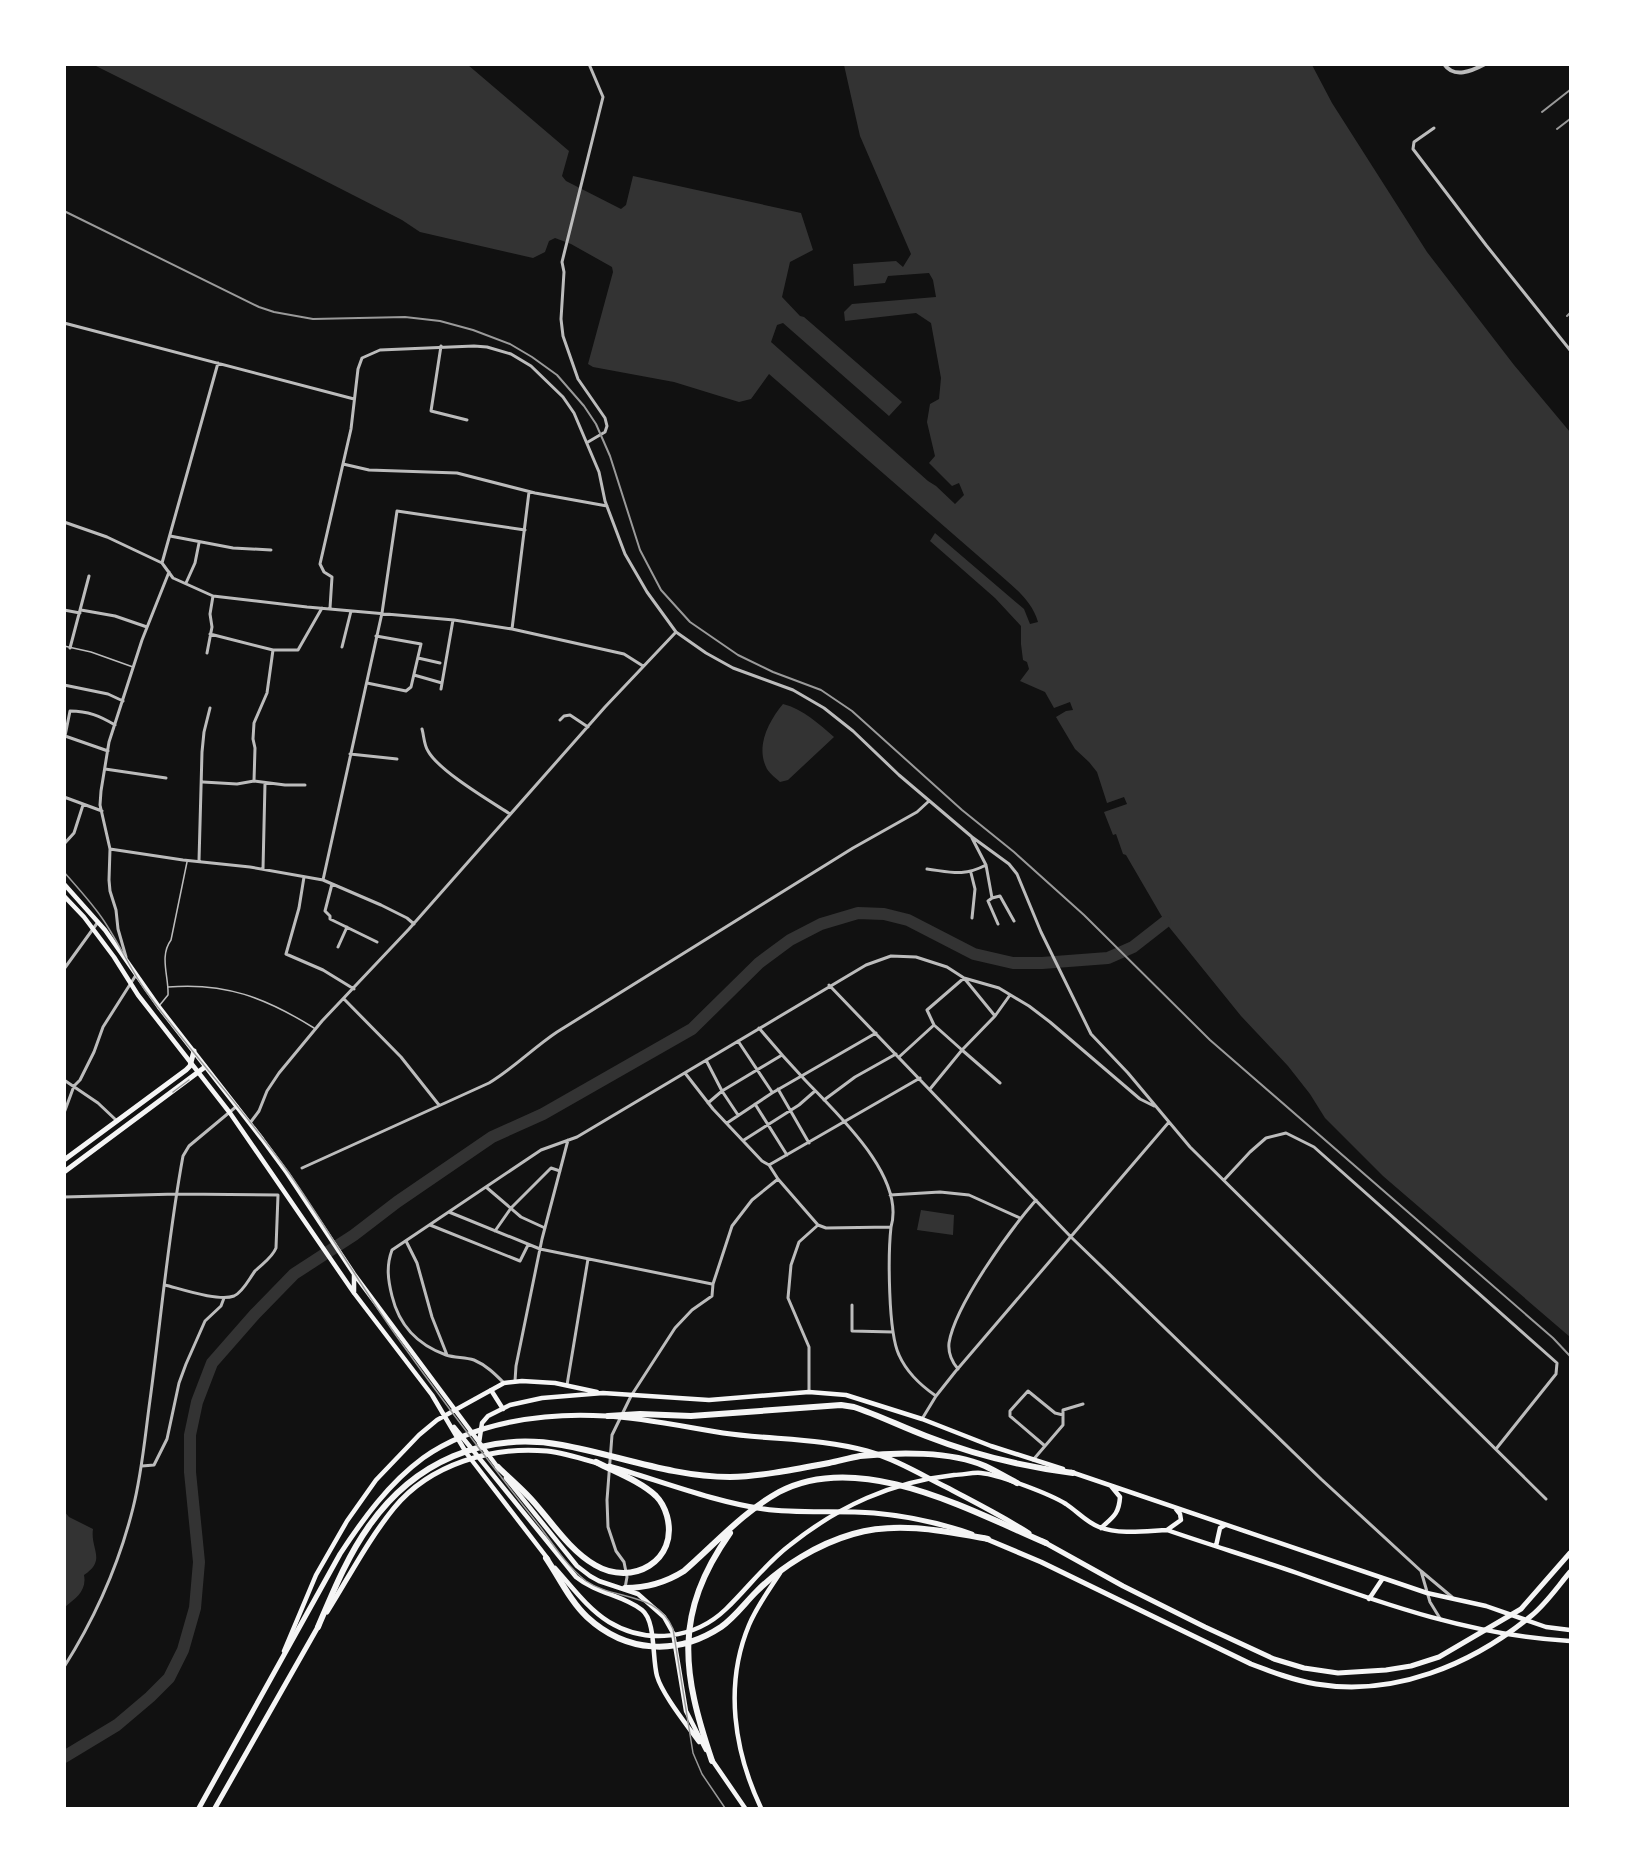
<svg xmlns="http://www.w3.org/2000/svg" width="1635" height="1873" font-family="Ubuntu,sans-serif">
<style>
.water{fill:#333}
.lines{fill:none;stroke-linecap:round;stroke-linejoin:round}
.river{stroke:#333;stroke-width:12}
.service{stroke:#bcbcbc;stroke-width:1.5}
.minor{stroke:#bcbcbc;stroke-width:3}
.tertiary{stroke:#bcbcbc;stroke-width:4}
.secondary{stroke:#f5f5f5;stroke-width:4.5}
.primary{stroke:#f5f5f5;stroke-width:5}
.trunk{stroke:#f5f5f5;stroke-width:5}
.motorway{stroke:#f5f5f5;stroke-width:6}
.tram{stroke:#9a9a9a;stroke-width:1.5}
.rail{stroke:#9a9a9a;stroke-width:2}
</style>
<rect width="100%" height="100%" fill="#111"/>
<!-- water -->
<path class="water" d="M 94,65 L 468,65 L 569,151 L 562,176 L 566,181 L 621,209 L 626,205 L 633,176 L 801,213 L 813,250 L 790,262 L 782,297 L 800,316 L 804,317 L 902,402 L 889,416 L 783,323 L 777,325 L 771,342 L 928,481 L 936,486 L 955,504 L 964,495 L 959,483 L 952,486 L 929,463 L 935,456 L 927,422 L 930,404 L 939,399 L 941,378 L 931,323 L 916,313 L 845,321 L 844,312 L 852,304 L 936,297 L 933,280 L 929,273 L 888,276 L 885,283 L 854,286 L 853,264 L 896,261 L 903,267 L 911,254 L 860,136 L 844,65 L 1312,65 L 1332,103 L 1427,252 L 1514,365 L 1570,432 L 1570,1337 L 1383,1176 L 1325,1118 L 1310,1094 L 1288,1066 L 1241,1016 L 1165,922 L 1126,855 L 1123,854 L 1116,834 L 1113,835 L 1104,812 L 1127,804 L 1124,797 L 1107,803 L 1097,772 L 1089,762 L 1075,749 L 1056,717 L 1066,711 L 1073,710 L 1070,702 L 1054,708 L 1045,692 L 1020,681 L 1029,669 L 1027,662 L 1023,660 L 1021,644 L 1021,626 L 995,598 L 930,541 L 935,533 L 1024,609 L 1030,624 L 1038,622 C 1032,601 1015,588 999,574 L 769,374 L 751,399 L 739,402 L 674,382 L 593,367 L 588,364 L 613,272 L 612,267 L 571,244 L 555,238 L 549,241 L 545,252 L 533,258 L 420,232 L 402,220 L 302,169 Z
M 783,704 C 803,709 819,724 834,737 L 788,780 L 780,782 C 776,778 770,774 767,769 C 755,746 769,721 783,704 Z
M 921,1210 L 954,1215 L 953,1235 L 917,1230 Z
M 64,1511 L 69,1517 L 93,1529 C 90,1549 107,1560 84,1575 C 87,1591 76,1598 65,1607 Z"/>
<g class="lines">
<!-- river -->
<path class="river" d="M 64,1757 L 117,1725 L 150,1697 L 169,1678 L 183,1650 L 195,1608 L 199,1562 L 190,1472 L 190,1435 L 197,1402 L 212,1363 L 255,1314 L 294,1274 L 354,1235 L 397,1202 L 492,1137 L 543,1114 L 692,1029 L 759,963 L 790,940 L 821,924 L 858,913 L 884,914 L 908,920 L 974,954 L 1013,963 L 1042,963 L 1108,958 L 1133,947 L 1165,922"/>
<!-- service -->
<path class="service" d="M 64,646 L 91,652 L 133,667
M 168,987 C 225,982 266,998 314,1028
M 159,1006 L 168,995 C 169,977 159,956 171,940 L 187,862"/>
<!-- minor -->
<path class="minor" d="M 1434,128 L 1414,142 L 1413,149 L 1486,245 L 1570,350
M 64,323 L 354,399
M 441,346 L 431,411 L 467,420
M 588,442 L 605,432 L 607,426 L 605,418 L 578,379 L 563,336 L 561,319 L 564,272 L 562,262 L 603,97 L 589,64
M 343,464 L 369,470 L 457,473 L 535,493 L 607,506
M 64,522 L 107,537 L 162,563 L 173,578 L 213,596 L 307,607 L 454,620 L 512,629 L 624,654 L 643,666
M 170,536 L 233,548 L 271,550
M 162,563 L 218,363
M 186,583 L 195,563 L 199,543
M 330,608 L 332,577 L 324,572 L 320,564 L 351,429 L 358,369 L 362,358 L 380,350 L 474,346 L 487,347 L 511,354 L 531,366 L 563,397 L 574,413 L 599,472 L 605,501 L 625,554 L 647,592 L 676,632 L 706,653 L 733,668 L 793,690 L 824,708 L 853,731 L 899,775 L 972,837 L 1009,864 L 1017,874 L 1041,932 L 1091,1034 L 1128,1073 L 1190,1147 L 1546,1499
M 64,610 L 80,613
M 81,610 L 115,616 L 147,627
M 512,629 L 529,492
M 210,634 L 273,650 L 298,650 L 322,608
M 342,647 L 351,611
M 70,648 L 89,576
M 273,650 L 267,693 L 254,723 L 253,739 L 255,748 L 254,781 L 285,785 L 305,785
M 207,653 L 212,627 L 210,614 L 213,596
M 418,658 L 440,663
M 414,675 L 442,683
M 367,683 L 406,691 L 411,687 L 421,644 L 376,636
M 64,685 L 108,694 L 123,701
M 441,689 L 453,620
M 560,720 L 564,716 L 570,715 L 588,727
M 422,729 C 424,736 424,745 428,751 C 439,771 490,801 510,814
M 108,751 L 65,736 L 70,711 C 88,711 100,716 115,725
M 350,754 L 397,759
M 105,769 L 166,778
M 203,782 L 237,784 L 254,781
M 64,797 L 102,811
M 972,838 L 986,865 L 992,898 L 1000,896 L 1014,921
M 64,844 L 74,833 L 83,805
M 110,849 L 183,860 L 250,867 L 323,880 L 381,905 L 407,918 L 414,924
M 199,861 L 202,752 L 204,732 L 210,708
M 263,869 L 265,783
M 927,869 C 951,872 963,877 986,865
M 971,873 L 975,889 L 972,918
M 304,877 L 299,908 L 286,954 L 323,970 L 354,989
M 323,880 L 382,613 L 397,511 L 525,530
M 332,884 L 325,911 L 330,916 L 330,919 L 377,942
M 992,898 L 988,901 L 998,924
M 338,947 L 347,927
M 126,957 L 118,929 L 116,910 L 110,891 L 109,880 L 110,849 L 100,805 L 101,791 L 109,742 L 142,640 L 169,572
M 64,969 L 98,922
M 829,985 L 1071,1237 L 1321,1479 L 1421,1571 L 1452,1597
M 344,999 L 401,1057 L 439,1105
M 995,1016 L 962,1050 L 1000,1083
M 759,1028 C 774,1046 789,1063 805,1080 C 836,1113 906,1176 891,1227
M 738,1041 L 772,1092
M 899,1057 L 934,1025
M 706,1060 L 722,1091 L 738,1115
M 685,1073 L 713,1109 L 762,1161 L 769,1165
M 64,1080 L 98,1103 L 116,1120
M 778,1089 L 809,1143
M 930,1089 L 962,1050 L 934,1025 L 927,1010 L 964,978 L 995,1016 L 1010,995
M 824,1100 L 855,1077 L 896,1054
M 708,1103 L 722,1091 L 782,1055
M 755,1104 L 787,1155
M 64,1113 L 74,1086 L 80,1080 L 94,1052 L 103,1027 L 136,975
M 250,1123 L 259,1111 L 267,1091 L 279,1073 L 322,1021 L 409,929 L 605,707 L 676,632
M 727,1123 L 772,1093 L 876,1033
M 744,1140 L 799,1105 L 815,1091
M 302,1168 L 489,1083 C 514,1068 533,1048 557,1032 L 853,848 L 917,812 L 929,801
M 778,1179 L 818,1225 L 799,1242 L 791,1265 L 788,1298 L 809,1347 L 809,1392
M 1224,1180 L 1250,1152 L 1266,1138 L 1286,1133 L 1314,1147 L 1557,1363 L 1556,1374 L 1496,1449
M 486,1187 L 521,1217 L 545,1228
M 890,1195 L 940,1192 L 969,1195 L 1020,1218
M 64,1197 L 177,1194 L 278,1195 L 276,1248 C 272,1258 263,1263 255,1271 C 249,1279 243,1292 234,1296 C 219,1302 181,1289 165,1285
M 449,1212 L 540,1249 L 712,1284
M 430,1225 L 520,1261 L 528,1245
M 818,1225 L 826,1228 L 891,1227 C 888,1254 888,1332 899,1355 C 907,1373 920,1385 936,1396
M 495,1231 L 511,1208 L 551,1168 L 560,1171
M 406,1241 L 417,1263 L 432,1317 L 447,1355
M 852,1305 L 852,1331 L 893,1332
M 958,1369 C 952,1362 948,1353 949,1343 C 955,1305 1010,1230 1036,1200
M 515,1381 L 516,1366 L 542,1239 L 568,1140
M 504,1383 C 495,1374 486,1365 474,1360 C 465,1357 455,1358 446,1355 C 418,1345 399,1325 392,1296 C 388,1280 386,1266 392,1250 L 541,1150 L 577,1137 L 866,965 L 891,956 L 916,957 L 947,967 L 964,978 L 999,988 L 1029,1006 L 1050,1022 L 1140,1099 L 1154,1106
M 567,1385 L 588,1259
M 922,1419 L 936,1396 L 955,1372 L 1169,1122
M 1045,1446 L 1010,1416 L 1010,1411 L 1028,1391 L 1055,1413 L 1063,1415
M 1033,1460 L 1063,1425 L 1063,1410 L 1083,1404
M 142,1466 L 154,1465 L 167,1439 L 179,1383 L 186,1364 L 205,1321 L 221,1306 L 224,1298
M 1421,1571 L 1430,1602 L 1441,1620
M 625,1588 L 627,1577 L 624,1562 L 616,1551 L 608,1527 L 607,1500 L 612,1435 L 631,1396 L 675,1328 L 692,1310 L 712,1296 L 713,1284 L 732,1226 L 752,1200 L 778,1179 L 769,1165 L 920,1078
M 64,1667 C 95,1618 119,1564 133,1508 C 142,1473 145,1436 150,1400 C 161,1319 168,1237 183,1156 L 189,1146 L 237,1106"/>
<!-- tertiary -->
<path class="tertiary" d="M 1444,64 C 1454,79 1472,71 1485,64"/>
<!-- secondary -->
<path class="secondary" d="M 64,884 L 105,930 L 159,1007 L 262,1139 L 287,1173 L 354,1274 L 499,1469
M 64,896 L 84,917 L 114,957 L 138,995 L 230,1113 L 354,1293 L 432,1395 L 467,1454 L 548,1559
M 354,1275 L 354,1293
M 491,1390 L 503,1409
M 454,1427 L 576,1577 C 597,1594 623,1595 642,1610 C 656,1621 652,1658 657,1676 C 662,1694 687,1725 699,1742
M 479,1443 L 482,1423 L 488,1416 L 510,1405 L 542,1398 L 603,1393 L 709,1400 L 809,1392 L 846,1395 L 922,1419 L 991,1446 L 1063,1469
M 1071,1472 L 1427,1593 L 1486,1606 L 1546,1627 L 1570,1630
M 506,1478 L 577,1566 L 590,1576 L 599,1581 L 638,1594 L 664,1617 L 673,1633 L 686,1711 L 706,1750
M 1101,1528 C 1113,1517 1119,1514 1120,1497 L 1111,1486
M 1167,1530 L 1181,1520 L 1180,1514 L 1176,1509
M 1216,1546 L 1220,1528 L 1225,1525
M 555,1568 C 572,1587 588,1609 609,1622 C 647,1645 695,1639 726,1609 C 748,1588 765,1564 790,1545 C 839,1506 891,1482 954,1475 C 963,1475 973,1472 981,1473 C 1000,1475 1050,1494 1066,1504 C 1078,1512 1086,1522 1099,1527 C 1120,1535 1146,1531 1167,1530 C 1210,1545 1254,1558 1297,1573 C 1386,1605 1475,1636 1570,1641
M 1369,1599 L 1383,1578
M 284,1651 L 316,1575 L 347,1521 L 376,1480 L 419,1435 L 437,1420 L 504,1383 L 522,1381 L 555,1383 L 597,1392
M 712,1760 L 745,1808
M 761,1808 C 734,1751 724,1685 749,1625 C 757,1606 769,1590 780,1573"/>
<!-- primary -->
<path class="primary" d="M 64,1160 L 186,1070 L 190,1066 L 194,1051
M 64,1172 L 205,1067"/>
<!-- trunk -->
<path class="trunk" d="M 609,1466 C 658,1480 714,1502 764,1509 C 800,1514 837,1510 874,1513 C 907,1516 940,1523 972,1534
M 984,1538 L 1041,1562 L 1251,1664 C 1272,1672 1293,1680 1316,1684 C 1394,1697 1471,1665 1531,1616 C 1546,1604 1558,1586 1570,1572
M 1042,1541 L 1123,1586 L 1205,1627 L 1274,1659 L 1304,1668 L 1338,1673 L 1386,1670 L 1411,1666 L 1439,1657 L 1521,1609 L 1570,1553
M 327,1612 C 349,1577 368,1540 394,1508 C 430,1464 492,1446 547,1451 C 565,1453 583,1459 600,1464
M 199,1808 L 340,1554 C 363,1519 389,1483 423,1458 C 474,1422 545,1412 606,1416 C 645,1418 685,1427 723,1433 C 771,1440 821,1438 867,1451 C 895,1459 920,1474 946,1487 C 974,1502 1002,1516 1029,1533
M 215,1808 L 319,1625"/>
<!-- motorway -->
<path class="motorway" d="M 608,1416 L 640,1414 L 691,1416 L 841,1405 L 854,1407 C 878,1415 902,1427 926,1436 C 972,1454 1025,1467 1073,1473
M 498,1467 C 509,1478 521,1488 531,1499 C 551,1521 569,1550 595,1565 C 632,1587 679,1561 667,1516 C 665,1509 661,1501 656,1496 C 640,1481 615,1472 596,1462
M 546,1558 C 559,1577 570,1601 587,1617 C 626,1653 677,1656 721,1627 C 734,1618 745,1603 756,1592 C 782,1566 818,1544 853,1534 C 897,1521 944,1531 988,1539
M 625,1588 C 647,1588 665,1583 684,1571 C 715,1544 743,1512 779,1492 C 860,1449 971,1511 1046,1543
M 318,1627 C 333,1592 347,1557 369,1526 C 414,1462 484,1431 562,1445 C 617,1455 673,1477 730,1477 C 763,1476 797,1469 829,1463 C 839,1461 849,1458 860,1456 C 897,1452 951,1451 985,1466 C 996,1471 1007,1478 1017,1483
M 712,1761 C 682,1672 673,1614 730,1533"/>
<!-- tram -->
<path class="tram" d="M 64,872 C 77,887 91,902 102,918 C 118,941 129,967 145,990 C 191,1053 244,1110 289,1173 C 326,1226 358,1282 395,1334 C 442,1400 491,1465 541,1528 C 554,1546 568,1567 586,1581 C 615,1601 657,1591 673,1629 L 693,1753 L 702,1774 L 725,1808
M 173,1092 L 189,1080"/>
<!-- rail -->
<path class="rail" d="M 1542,112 L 1570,90
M 1557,129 L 1570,119
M 64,211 L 259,307 L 274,312 L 313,319 L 405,317 L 440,321 L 473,330 L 510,344 L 532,357 L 557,375 L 584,406 L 596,424 L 610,456 L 640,550 L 661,590 L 690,622 L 738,655 L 773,672 L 821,690 L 852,711 L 962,810 L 1014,852 L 1084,915 L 1210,1040 L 1553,1338 L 1570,1356
M 1567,316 L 1570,313"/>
</g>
<!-- border -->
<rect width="1635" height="1873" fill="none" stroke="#ffffff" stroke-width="132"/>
</svg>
